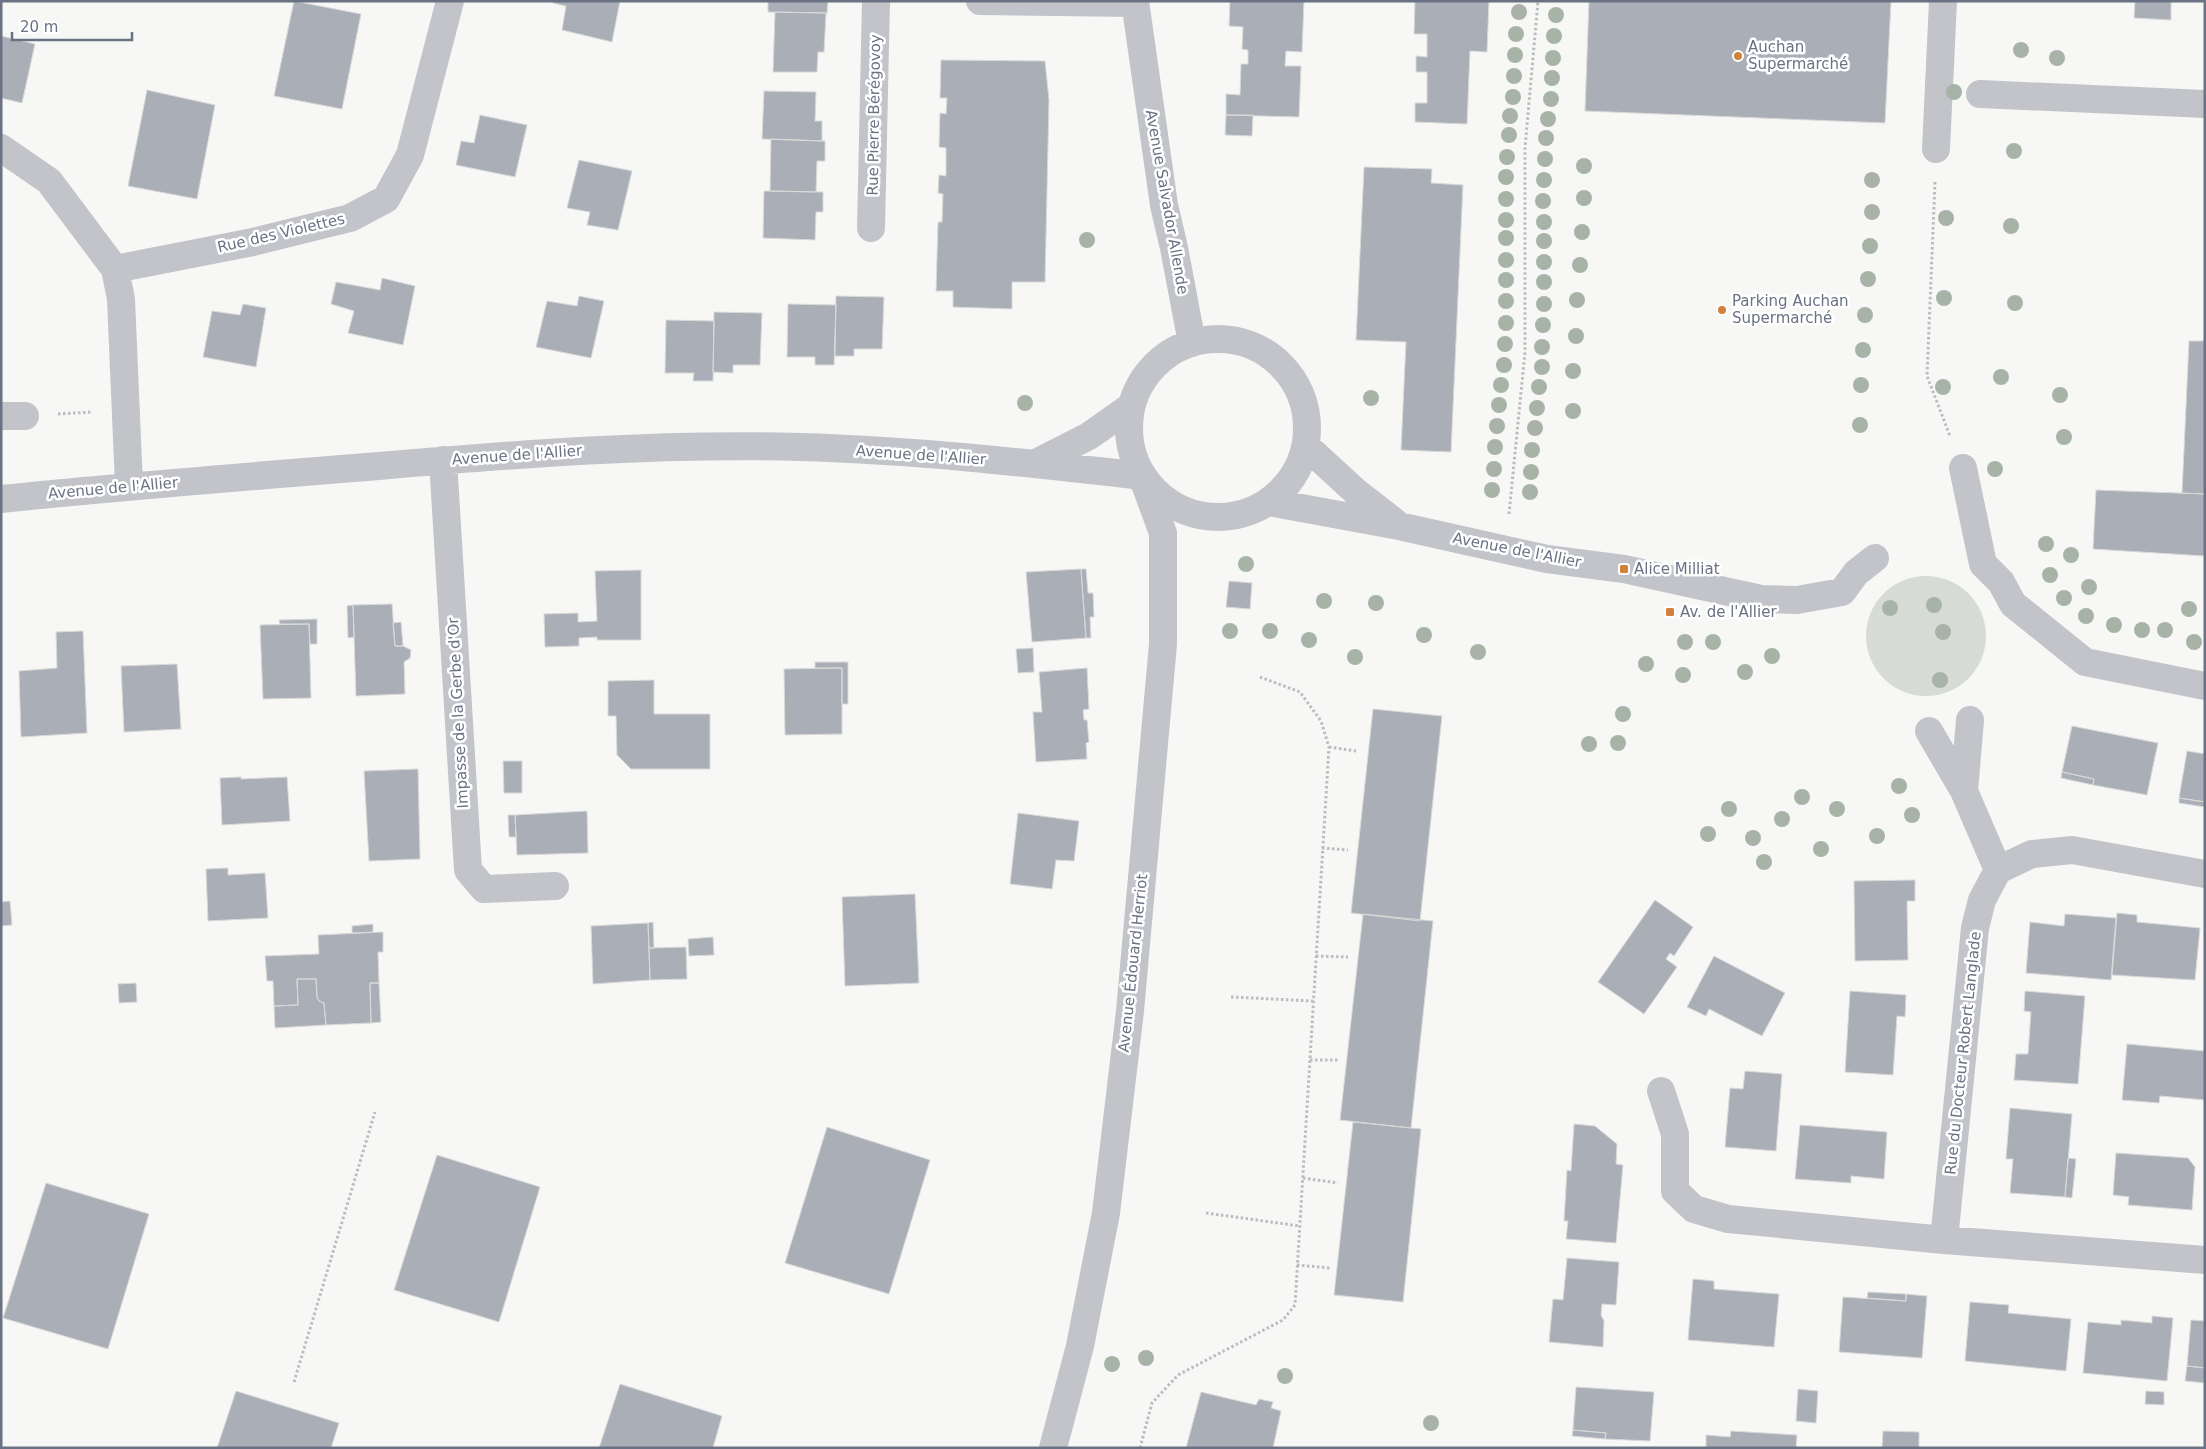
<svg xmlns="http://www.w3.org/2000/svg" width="2206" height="1449" font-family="'DejaVu Sans',sans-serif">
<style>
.green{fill:#d6dcd5}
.building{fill:#aaaeb7;stroke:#d9d9d8}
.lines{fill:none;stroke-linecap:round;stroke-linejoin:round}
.path{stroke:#babcbf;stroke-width:3;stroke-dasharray:2.5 2.5;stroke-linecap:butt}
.minor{stroke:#c2c4c9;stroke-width:28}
.tree{fill:#a8b3a8}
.poi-dot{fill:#d1803d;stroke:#fff;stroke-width:2}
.labels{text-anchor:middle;stroke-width:5;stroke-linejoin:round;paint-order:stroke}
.poi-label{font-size:15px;fill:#6a7283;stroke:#fff;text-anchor:start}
.street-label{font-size:15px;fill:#6a7283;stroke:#fff}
</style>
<rect width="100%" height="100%" fill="#f7f8f5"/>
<!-- green -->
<path class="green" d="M1866 636a60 60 0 1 1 120 0a60 60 0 1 1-120 0Z"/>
<!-- building -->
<path class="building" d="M 294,1 L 361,14 L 342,109 L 274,96 Z
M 553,1 L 620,1 L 612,42 L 562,30 L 566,6 L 553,3 Z
M 768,1 L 828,1 L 827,13 L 768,12 Z
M 1230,1 L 1304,1 L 1302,52 L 1286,51 L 1285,66 L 1301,66 L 1299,117 L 1226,115 L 1226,94 L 1240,95 L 1241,64 L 1248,64 L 1248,50 L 1242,49 L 1243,27 L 1229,26 Z
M 1415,1 L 1489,1 L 1487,52 L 1470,51 L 1467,124 L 1415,122 L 1415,103 L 1427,103 L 1427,72 L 1416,72 L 1416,56 L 1427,57 L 1427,34 L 1414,34 Z
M 1589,1 L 1891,1 L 1885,123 L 1585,111 Z
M 2135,1 L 2171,1 L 2171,20 L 2134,18 Z
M 775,12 L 826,13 L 824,52 L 818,52 L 817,72 L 773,72 Z
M 1,36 L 35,44 L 22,103 L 1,98 Z
M 941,60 L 1045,61 L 1049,100 L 1045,282 L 1012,282 L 1012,309 L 953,307 L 953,291 L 936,291 L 938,222 L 942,222 L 943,194 L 938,193 L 939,175 L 946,176 L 946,148 L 939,147 L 940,113 L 946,114 L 947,98 L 940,98 Z
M 147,90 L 215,105 L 197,199 L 128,186 Z
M 764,91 L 816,92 L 815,121 L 822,121 L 822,141 L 762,139 Z
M 480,115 L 527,125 L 515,177 L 456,165 L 461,141 L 474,143 Z
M 1226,115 L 1253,115 L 1252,136 L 1225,135 Z
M 771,139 L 825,141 L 825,161 L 817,161 L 816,192 L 770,191 Z
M 579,160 L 632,171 L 618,230 L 587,225 L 590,212 L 567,208 Z
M 1364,167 L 1432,169 L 1431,183 L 1463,185 L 1451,452 L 1401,450 L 1406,342 L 1356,340 Z
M 764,191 L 823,192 L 823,212 L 816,212 L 815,240 L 763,238 Z
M 382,278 L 415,286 L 403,345 L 348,333 L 354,311 L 331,304 L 336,282 L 380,290 Z
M 579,296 L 604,301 L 591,358 L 536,347 L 547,301 L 577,306 Z
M 836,296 L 884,297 L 882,349 L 854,349 L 854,356 L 835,356 Z
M 243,304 L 266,308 L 256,367 L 203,357 L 212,311 L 240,315 Z
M 788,304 L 836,305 L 834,365 L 815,365 L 815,357 L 787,357 Z
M 714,312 L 762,313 L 760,365 L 733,365 L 733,373 L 713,372 Z
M 666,320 L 714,321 L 713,381 L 693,381 L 694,373 L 665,373 Z
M 2189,341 L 2205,341 L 2205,494 L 2182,493 Z
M 2096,490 L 2205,494 L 2205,556 L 2093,549 Z
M 1081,569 L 1086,638 L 1032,642 L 1026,572 Z
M 1081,569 L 1086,569 L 1088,593 L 1093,593 L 1094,617 L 1090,617 L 1091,638 L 1086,638 Z
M 641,570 L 641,640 L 597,640 L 597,637 L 579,638 L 579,646 L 545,647 L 544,614 L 578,613 L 578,622 L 597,621 L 595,571 Z
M 1229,581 L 1252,583 L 1250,609 L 1226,607 Z
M 392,604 L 395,646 L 403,646 L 411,650 L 410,658 L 404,662 L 405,694 L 356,696 L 353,605 Z
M 353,605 L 354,637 L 348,638 L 347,606 Z
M 317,619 L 317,644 L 310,644 L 309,624 L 280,624 L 279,620 Z
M 401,622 L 403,646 L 395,646 L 393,623 Z
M 309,624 L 311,698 L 263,699 L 260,625 Z
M 83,631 L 87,733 L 21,737 L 19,671 L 57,668 L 56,632 Z
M 1033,648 L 1034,672 L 1018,673 L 1016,649 Z
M 815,662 L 848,662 L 848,704 L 842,704 L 842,668 L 815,668 Z
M 177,664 L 181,729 L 124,732 L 121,666 Z
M 842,668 L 842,734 L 785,735 L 784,669 Z
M 1087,668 L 1089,709 L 1083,710 L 1084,720 L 1087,720 L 1089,742 L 1086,743 L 1087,759 L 1036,762 L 1033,712 L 1042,712 L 1039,672 Z
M 654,680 L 654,714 L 710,714 L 710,769 L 631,769 L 617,755 L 616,716 L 608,716 L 608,681 Z
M 1373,709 L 1442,716 L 1420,921 L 1351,913 Z
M 2072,726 L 2158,743 L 2147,795 L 2093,785 L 2094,779 L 2062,772 Z
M 2187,751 L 2205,754 L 2205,802 L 2179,798 Z
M 503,761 L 522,761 L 522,793 L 504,793 Z
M 418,769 L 420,859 L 369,861 L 364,771 Z
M 2062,772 L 2094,779 L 2093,785 L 2061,778 Z
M 241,777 L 241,779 L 287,777 L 290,821 L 222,825 L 220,778 Z
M 2179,798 L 2205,802 L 2205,807 L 2179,803 Z
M 587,811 L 588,853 L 517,855 L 515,815 Z
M 1018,813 L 1079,821 L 1074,861 L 1056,860 L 1052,889 L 1010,884 Z
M 508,815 L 515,815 L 516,837 L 509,837 Z
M 228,868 L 228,875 L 265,873 L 268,918 L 208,921 L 206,869 Z
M 1915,880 L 1915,901 L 1907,901 L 1908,960 L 1855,961 L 1854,881 Z
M 915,894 L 919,983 L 845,986 L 842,897 Z
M 1655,900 L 1693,927 L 1674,956 L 1670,953 L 1666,959 L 1677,967 L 1644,1014 L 1598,982 Z
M 10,901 L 12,925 L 1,926 L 1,902 Z
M 2117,913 L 2137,915 L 2137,922 L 2200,928 L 2195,980 L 2112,975 Z
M 1363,914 L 1433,921 L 1411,1128 L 1340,1120 Z
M 2065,914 L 2116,918 L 2111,980 L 2026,973 L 2030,922 L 2064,926 Z
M 653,922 L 654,948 L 649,948 L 648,923 Z
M 648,923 L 650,980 L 593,984 L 591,926 Z
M 373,924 L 373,932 L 352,933 L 352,926 Z
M 383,932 L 383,952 L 378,952 L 379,983 L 370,983 L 371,1023 L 326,1025 L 324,1003 L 319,1001 L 317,997 L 316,979 L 297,979 L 298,1005 L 274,1006 L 273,981 L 267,981 L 265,956 L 319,954 L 318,935 Z
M 713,937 L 714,955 L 689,956 L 688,939 Z
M 686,947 L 687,979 L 650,980 L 649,948 Z
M 1714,956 L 1785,993 L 1762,1036 L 1709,1009 L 1706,1016 L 1687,1007 Z
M 297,979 L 316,979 L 317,997 L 319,1001 L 324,1003 L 326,1025 L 275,1028 L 274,1006 L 298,1005 Z
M 136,983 L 137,1002 L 119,1003 L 118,984 Z
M 370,983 L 379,983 L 381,1022 L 371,1023 Z
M 1850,991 L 1906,995 L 1905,1017 L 1897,1016 L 1893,1075 L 1845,1072 Z
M 2025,991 L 2085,996 L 2078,1084 L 2014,1080 L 2016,1054 L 2028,1054 L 2031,1012 L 2024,1011 Z
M 2127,1044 L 2205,1051 L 2205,1100 L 2160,1096 L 2159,1103 L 2122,1100 Z
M 1745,1071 L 1782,1074 L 1776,1151 L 1725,1147 L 1730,1088 L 1743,1089 Z
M 2010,1108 L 2072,1114 L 2065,1197 L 2010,1193 L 2013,1159 L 2006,1159 Z
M 1353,1122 L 1421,1129 L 1403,1302 L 1334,1295 Z
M 1574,1124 L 1595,1126 L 1617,1144 L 1616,1164 L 1623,1165 L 1616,1243 L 1566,1239 L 1568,1221 L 1564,1221 L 1567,1170 L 1571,1171 Z
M 1800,1125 L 1887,1132 L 1884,1179 L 1851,1176 L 1851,1183 L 1795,1179 Z
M 827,1127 L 930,1160 L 889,1294 L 785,1263 Z
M 2116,1153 L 2188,1158 L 2195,1167 L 2192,1210 L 2128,1205 L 2129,1197 L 2113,1195 Z
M 437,1155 L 540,1187 L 499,1322 L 394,1290 Z
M 2068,1158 L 2076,1159 L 2072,1198 L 2065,1197 Z
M 46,1183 L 149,1214 L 108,1349 L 3,1318 Z
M 1567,1258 L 1619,1262 L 1616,1305 L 1602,1304 L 1601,1315 L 1604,1321 L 1603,1347 L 1549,1342 L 1553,1299 L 1563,1300 Z
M 1693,1279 L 1714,1281 L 1714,1289 L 1779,1294 L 1774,1347 L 1688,1340 Z
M 1868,1292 L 1906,1294 L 1906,1301 L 1867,1298 Z
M 1906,1294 L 1927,1296 L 1922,1358 L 1839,1352 L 1843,1297 L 1906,1301 Z
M 1970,1302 L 2009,1305 L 2008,1313 L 2071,1319 L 2066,1371 L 1965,1361 Z
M 2152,1316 L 2173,1318 L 2167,1381 L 2083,1373 L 2088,1322 L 2121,1325 L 2121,1320 L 2152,1323 Z
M 2191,1320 L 2205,1321 L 2205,1368 L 2187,1366 Z
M 2187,1366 L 2205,1368 L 2205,1383 L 2185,1381 Z
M 620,1384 L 722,1416 L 713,1448 L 599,1448 Z
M 1576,1387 L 1654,1392 L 1650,1441 L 1605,1439 L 1606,1433 L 1573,1430 Z
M 1798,1389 L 1818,1391 L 1816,1423 L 1796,1421 Z
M 236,1391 L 339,1423 L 331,1448 L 217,1448 Z
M 2146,1391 L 2164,1392 L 2164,1405 L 2145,1404 Z
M 1201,1392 L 1256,1405 L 1259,1399 L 1273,1402 L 1271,1408 L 1281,1411 L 1273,1448 L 1186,1448 Z
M 1573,1430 L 1606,1433 L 1605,1439 L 1572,1436 Z
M 1731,1431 L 1797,1435 L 1796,1448 L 1706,1448 L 1706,1435 L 1730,1437 Z
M 1883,1431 L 1919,1432 L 1919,1448 L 1882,1448 Z"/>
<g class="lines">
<!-- path -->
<path class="path" d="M 1935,182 L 1927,376 L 1950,436
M 58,414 L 92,412
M 1509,514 L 1525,352 L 1525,148 L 1538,1
M 1329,747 L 1356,751
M 1322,848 L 1348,850
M 1316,956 L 1348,957
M 1231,997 L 1313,1001
M 1310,1060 L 1339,1060
M 1303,1178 L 1338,1183
M 1206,1213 L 1300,1226
M 1297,1265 L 1330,1268
M 294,1382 L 375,1112
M 1140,1448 L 1152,1403 L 1178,1375 L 1283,1320 L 1295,1305 L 1329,747 L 1321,721 L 1300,692 L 1260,677"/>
<!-- minor -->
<path class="minor" d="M 980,1 L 1135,3
M 1135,1 L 1164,205 L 1174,248 L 1192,343
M 1980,94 L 2205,104
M 1,148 L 49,181 L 115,269 L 121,299 L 129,486
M 1936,149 L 1943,1
M 871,228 L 876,1
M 115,269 L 253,242 L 350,218 L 386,199 L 410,155 L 450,1
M1129 428a89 89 0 1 1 178 0a89 89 0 1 1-178 0Z
M 1,416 L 25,416
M 1306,446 L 1355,491 L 1396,523
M 443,460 L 468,870 L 484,889 L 555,886
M 1034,464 L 1089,436 L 1130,407
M 1963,468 L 1983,564 L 2001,582 L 2013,604 L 2085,662 L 2205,686
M 1,499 C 127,486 253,476 379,466 C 519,454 659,443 799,447 C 914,450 1028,463 1142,476
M 1269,502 L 1399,526 L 1547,559 L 1624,569 L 1761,599 L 1797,600 L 1842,592 L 1856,573 L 1875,558
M 1929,731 L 1964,791 L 1998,870 L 2032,854 L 2072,850 L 2205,874
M 1964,791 L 1970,720
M 1661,1091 L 1675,1134 L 1675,1191 L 1694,1209 L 1728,1219 L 1944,1240 L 2205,1260
M 1944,1240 L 1975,928 L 1982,900 L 1998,870
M 1053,1448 L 1080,1346 L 1106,1213 L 1130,1011 L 1163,644 L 1163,533 L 1142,476"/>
</g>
<!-- trees -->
<g class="tree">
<circle cx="1519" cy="12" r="8"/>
<circle cx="1556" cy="15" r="8"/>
<circle cx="1516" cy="34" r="8"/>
<circle cx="1554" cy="36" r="8"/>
<circle cx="2021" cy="50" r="8"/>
<circle cx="1515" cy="55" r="8"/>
<circle cx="1553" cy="58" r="8"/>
<circle cx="2057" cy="58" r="8"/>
<circle cx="1514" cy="76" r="8"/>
<circle cx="1552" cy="78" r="8"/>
<circle cx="1954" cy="92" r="8"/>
<circle cx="1513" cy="97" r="8"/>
<circle cx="1551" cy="99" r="8"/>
<circle cx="1510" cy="116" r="8"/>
<circle cx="1548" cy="119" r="8"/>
<circle cx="1509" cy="135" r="8"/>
<circle cx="1546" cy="138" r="8"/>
<circle cx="2014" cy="151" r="8"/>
<circle cx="1507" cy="157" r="8"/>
<circle cx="1545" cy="159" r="8"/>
<circle cx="1584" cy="166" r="8"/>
<circle cx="1506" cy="177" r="8"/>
<circle cx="1544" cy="180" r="8"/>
<circle cx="1872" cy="180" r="8"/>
<circle cx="1584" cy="198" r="8"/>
<circle cx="1506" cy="199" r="8"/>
<circle cx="1543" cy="201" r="8"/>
<circle cx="1872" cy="212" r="8"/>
<circle cx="1946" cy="218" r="8"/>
<circle cx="1506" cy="220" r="8"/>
<circle cx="1544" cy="222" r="8"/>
<circle cx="2011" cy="226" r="8"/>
<circle cx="1582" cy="232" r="8"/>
<circle cx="1506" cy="238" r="8"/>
<circle cx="1087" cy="240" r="8"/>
<circle cx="1544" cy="241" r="8"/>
<circle cx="1870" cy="246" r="8"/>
<circle cx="1506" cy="260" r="8"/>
<circle cx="1544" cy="262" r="8"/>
<circle cx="1580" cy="265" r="8"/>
<circle cx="1868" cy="279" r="8"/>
<circle cx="1506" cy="280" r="8"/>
<circle cx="1544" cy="282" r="8"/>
<circle cx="1944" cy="298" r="8"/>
<circle cx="1577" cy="300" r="8"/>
<circle cx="1506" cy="301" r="8"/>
<circle cx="2015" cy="303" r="8"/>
<circle cx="1544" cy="304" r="8"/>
<circle cx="1865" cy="315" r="8"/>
<circle cx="1506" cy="323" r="8"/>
<circle cx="1543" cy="325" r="8"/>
<circle cx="1576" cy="336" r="8"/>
<circle cx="1505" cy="344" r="8"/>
<circle cx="1542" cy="347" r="8"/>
<circle cx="1863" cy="350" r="8"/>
<circle cx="1504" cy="365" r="8"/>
<circle cx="1542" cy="367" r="8"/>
<circle cx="1573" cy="371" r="8"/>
<circle cx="2001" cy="377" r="8"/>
<circle cx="1501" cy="385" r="8"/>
<circle cx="1861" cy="385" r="8"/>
<circle cx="1539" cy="387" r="8"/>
<circle cx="1943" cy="387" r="8"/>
<circle cx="2060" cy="395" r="8"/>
<circle cx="1371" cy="398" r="8"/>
<circle cx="1025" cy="403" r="8"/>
<circle cx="1499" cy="405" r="8"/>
<circle cx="1537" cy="408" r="8"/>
<circle cx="1573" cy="411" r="8"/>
<circle cx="1860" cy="425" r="8"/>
<circle cx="1497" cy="426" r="8"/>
<circle cx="1535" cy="428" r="8"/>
<circle cx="2064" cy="437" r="8"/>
<circle cx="1495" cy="447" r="8"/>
<circle cx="1532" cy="450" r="8"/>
<circle cx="1494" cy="469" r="8"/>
<circle cx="1995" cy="469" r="8"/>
<circle cx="1531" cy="472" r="8"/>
<circle cx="1492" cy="490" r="8"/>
<circle cx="1530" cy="492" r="8"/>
<circle cx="2046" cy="544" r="8"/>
<circle cx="2071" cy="555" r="8"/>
<circle cx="1246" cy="564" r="8"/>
<circle cx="2050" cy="575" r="8"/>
<circle cx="2089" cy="587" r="8"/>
<circle cx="2064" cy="598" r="8"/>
<circle cx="1324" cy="601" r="8"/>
<circle cx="1376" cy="603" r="8"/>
<circle cx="1934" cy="605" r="8"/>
<circle cx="1890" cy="608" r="8"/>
<circle cx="2189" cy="609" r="8"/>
<circle cx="2086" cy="616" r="8"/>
<circle cx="2114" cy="625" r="8"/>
<circle cx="2142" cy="630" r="8"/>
<circle cx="2165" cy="630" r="8"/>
<circle cx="1230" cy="631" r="8"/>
<circle cx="1270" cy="631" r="8"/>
<circle cx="1943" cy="632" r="8"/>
<circle cx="1424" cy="635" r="8"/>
<circle cx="1309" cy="640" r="8"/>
<circle cx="1685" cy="642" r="8"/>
<circle cx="1713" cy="642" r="8"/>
<circle cx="2194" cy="642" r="8"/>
<circle cx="1478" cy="652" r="8"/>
<circle cx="1772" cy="656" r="8"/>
<circle cx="1355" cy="657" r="8"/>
<circle cx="1646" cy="664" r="8"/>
<circle cx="1745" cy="672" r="8"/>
<circle cx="1683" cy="675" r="8"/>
<circle cx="1940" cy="680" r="8"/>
<circle cx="1623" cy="714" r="8"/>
<circle cx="1618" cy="743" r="8"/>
<circle cx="1589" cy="744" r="8"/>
<circle cx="1899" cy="786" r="8"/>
<circle cx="1802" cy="797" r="8"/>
<circle cx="1729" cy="809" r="8"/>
<circle cx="1837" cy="809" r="8"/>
<circle cx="1912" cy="815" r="8"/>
<circle cx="1782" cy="819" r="8"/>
<circle cx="1708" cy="834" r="8"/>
<circle cx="1877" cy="836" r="8"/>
<circle cx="1753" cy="838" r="8"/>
<circle cx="1821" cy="849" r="8"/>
<circle cx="1764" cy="862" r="8"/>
<circle cx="1146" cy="1358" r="8"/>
<circle cx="1112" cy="1364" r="8"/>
<circle cx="1285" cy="1376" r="8"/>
<circle cx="1431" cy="1423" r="8"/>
</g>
<!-- markers -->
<g class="poi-dot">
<circle cx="1738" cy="56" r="5"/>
<circle cx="1722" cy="310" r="5"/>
<rect x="1619" y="564" width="10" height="10" rx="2.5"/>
<rect x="1665" y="607" width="10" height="10" rx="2.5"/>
</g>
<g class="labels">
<!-- poi labels -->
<g class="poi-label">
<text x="1748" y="52">Auchan<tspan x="1748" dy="17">Supermarché</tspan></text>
<text x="1732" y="306">Parking Auchan<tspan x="1732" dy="17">Supermarché</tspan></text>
<text x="1634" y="574">Alice Milliat</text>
<text x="1680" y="617">Av. de l'Allier</text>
</g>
<!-- street labels -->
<g class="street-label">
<text transform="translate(874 115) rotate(-89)" y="5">Rue Pierre Bérégovoy</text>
<text transform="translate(1167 202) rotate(80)" y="5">Avenue Salvador Allende</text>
<text transform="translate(281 233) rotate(-13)" y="5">Rue des Violettes</text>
<text transform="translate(517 455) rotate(-4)" y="5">Avenue de l'Allier</text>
<text transform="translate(921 455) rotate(4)" y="5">Avenue de l'Allier</text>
<text transform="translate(113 488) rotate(-5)" y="5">Avenue de l'Allier</text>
<text transform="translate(1517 550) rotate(11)" y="5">Avenue de l'Allier</text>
<text transform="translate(458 713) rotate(-93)" y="5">Impasse de la Gerbe d'Or</text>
<text transform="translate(1133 963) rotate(-84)" y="5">Avenue Édouard Herriot</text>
<text transform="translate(1963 1053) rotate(-84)" y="5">Rue du Docteur Robert Langlade</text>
</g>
</g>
<!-- border -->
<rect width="2206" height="1449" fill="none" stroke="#6a7283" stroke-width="5"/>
<!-- scale -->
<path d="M12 32v8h120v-8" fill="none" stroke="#6a7283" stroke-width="2.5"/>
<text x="20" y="32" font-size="15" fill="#6a7283" stroke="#ffffff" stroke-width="4" paint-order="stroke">20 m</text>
</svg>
